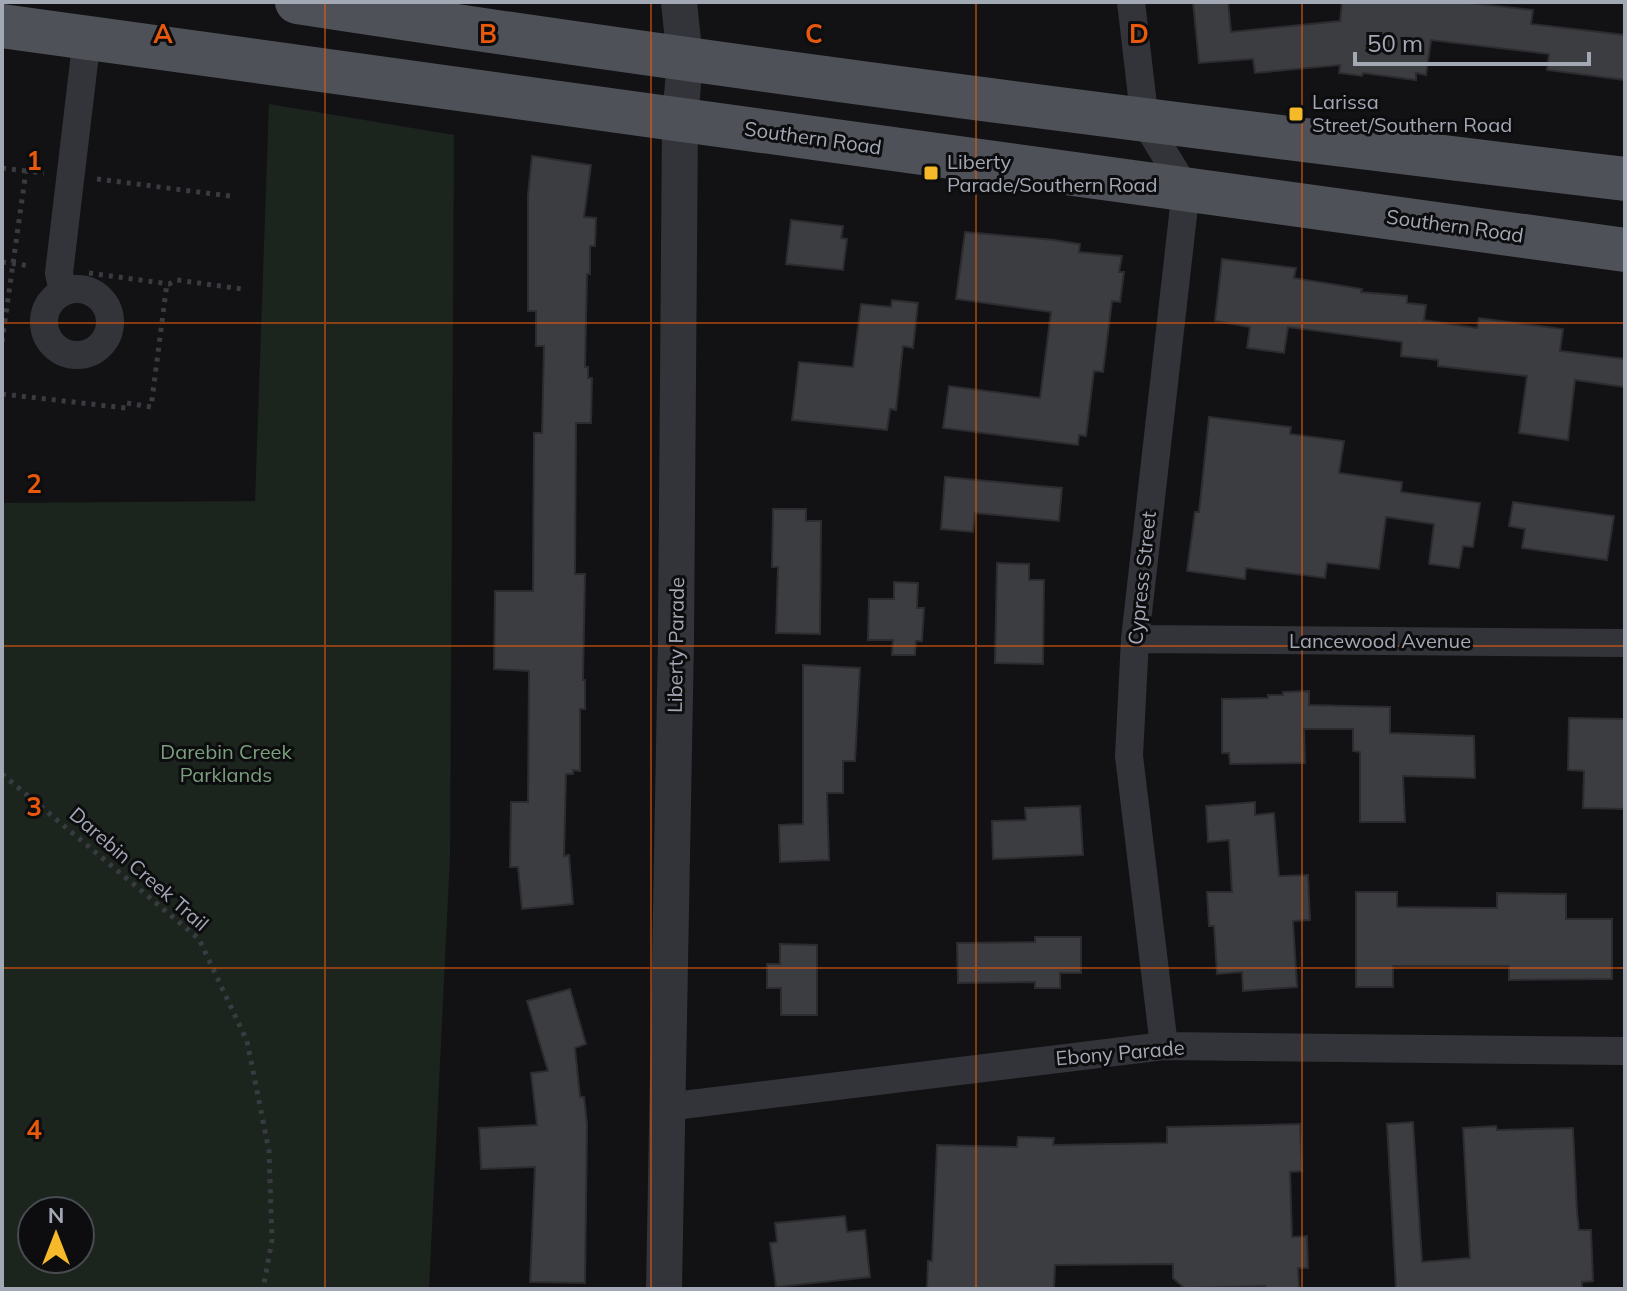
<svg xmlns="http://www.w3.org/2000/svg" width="1627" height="1291" font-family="Mulish,sans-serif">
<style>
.green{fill:#1c241e;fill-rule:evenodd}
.building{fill:#3c3d41;stroke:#2c2c30;stroke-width:2}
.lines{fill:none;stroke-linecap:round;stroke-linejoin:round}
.path{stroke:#393b40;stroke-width:5;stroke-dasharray:4 6;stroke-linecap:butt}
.minor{stroke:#333439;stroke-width:28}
.tertiary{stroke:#333439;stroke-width:36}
.primary{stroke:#4f5158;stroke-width:44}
.grid{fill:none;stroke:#e8590c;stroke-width:2;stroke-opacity:0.55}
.poi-dot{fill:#f5b929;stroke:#0d0d0f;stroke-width:3}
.labels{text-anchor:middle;stroke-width:6;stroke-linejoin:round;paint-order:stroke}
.poi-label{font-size:20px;fill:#a3a8b5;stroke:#0d0d0f;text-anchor:start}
.street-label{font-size:20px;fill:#a3a8b5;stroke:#0d0d0f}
.park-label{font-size:20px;fill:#7aa07e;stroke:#0d0d0f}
.grid-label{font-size:26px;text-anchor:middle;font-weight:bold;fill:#e8590c;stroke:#0d0d0f;stroke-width:6;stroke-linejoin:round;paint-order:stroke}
</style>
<rect width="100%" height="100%" fill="#121214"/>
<!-- green -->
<path class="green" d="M 269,104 L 454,135 L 450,857 L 429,1289 L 2,1289 L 2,503 L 255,501 ZM 32,1211 L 80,1211 L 80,1259 L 32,1259 Z"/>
<!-- building -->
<path class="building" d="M 1193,2 L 1228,2 L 1231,32 L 1340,21 L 1342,2 L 1462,2 L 1533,10 L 1531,24 L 1625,35 L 1625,80 L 1547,70 L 1549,54 L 1431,40 L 1426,75 L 1416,73 L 1416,80 L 1363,73 L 1362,76 L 1339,73 L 1340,65 L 1255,73 L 1253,59 L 1199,63 Z
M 532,156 L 591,165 L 584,217 L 596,218 L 595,246 L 590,246 L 590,274 L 587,274 L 585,367 L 588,367 L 588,378 L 592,378 L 591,423 L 576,423 L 575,574 L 585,574 L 583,680 L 585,680 L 585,709 L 580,709 L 580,771 L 573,770 L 573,774 L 566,774 L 564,856 L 569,855 L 573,904 L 522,909 L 518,867 L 510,867 L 511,802 L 528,802 L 529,671 L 494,669 L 495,591 L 533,591 L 534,433 L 542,433 L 544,346 L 536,346 L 536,311 L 528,311 L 528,195 Z
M 791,220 L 843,226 L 841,238 L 847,239 L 843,270 L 786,264 Z
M 965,232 L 1054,240 L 1080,244 L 1079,252 L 1122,256 L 1119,272 L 1124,272 L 1120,302 L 1112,301 L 1103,372 L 1094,371 L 1086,436 L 1079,435 L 1078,445 L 943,428 L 949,386 L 1040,398 L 1051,312 L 956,299 Z
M 1222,259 L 1296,268 L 1294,278 L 1362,289 L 1361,292 L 1407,296 L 1407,303 L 1426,305 L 1424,320 L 1477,328 L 1479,318 L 1563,329 L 1560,351 L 1625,359 L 1625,387 L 1575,380 L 1568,440 L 1519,433 L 1527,376 L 1438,366 L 1438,360 L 1401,356 L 1402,342 L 1288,327 L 1284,353 L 1247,348 L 1250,327 L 1215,321 Z
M 892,300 L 918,303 L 913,348 L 903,346 L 896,410 L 890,409 L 887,430 L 792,420 L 799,362 L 853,367 L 861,304 L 891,307 Z
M 1209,417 L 1291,427 L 1290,434 L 1344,441 L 1339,473 L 1402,482 L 1401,492 L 1480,503 L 1473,547 L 1463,546 L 1459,568 L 1429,564 L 1434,524 L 1386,517 L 1379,569 L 1327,563 L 1325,578 L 1246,568 L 1245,579 L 1187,571 L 1195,512 L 1199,512 Z
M 945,477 L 1062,488 L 1059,521 L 975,513 L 973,532 L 941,529 Z
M 1513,502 L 1614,516 L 1607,560 L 1522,548 L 1525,529 L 1509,526 Z
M 773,509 L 806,509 L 806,521 L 821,521 L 820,634 L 776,633 L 778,567 L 772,567 Z
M 997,563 L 1029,564 L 1029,580 L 1044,580 L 1043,664 L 995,663 Z
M 894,582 L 918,583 L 917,608 L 924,608 L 922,641 L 916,641 L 915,655 L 892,655 L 893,640 L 868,640 L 869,599 L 894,599 Z
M 803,665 L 860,668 L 855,761 L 843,761 L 843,793 L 827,793 L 829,860 L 780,862 L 779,825 L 803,824 Z
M 1309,691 L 1309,705 L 1390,707 L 1390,733 L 1474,736 L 1475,778 L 1403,776 L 1405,822 L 1360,822 L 1360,752 L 1353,751 L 1353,729 L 1304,729 L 1305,763 L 1230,764 L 1229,753 L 1222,753 L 1222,699 L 1268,698 L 1268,695 L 1283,695 L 1283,692 Z
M 1569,718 L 1625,719 L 1625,809 L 1583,808 L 1584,771 L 1568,770 Z
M 1255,802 L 1255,815 L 1274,813 L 1279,876 L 1308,875 L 1310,920 L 1293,921 L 1297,987 L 1243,991 L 1242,972 L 1217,974 L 1214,926 L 1209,926 L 1207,892 L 1232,892 L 1229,840 L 1208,842 L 1206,806 Z
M 1080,806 L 1083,855 L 993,859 L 992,821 L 1026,820 L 1025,808 Z
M 1356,892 L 1397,892 L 1397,907 L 1497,908 L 1497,893 L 1566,894 L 1566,919 L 1612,919 L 1612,979 L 1509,980 L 1509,966 L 1393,966 L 1393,987 L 1356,987 Z
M 1035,937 L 1081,937 L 1081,973 L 1060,973 L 1060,988 L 1035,988 L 1035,982 L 958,983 L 957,943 L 1035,942 Z
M 780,944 L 817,945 L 817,1015 L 781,1015 L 781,988 L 767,988 L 767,964 L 780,964 Z
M 570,989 L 586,1044 L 575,1048 L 580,1097 L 584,1097 L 587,1124 L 585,1283 L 530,1282 L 535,1167 L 481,1169 L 479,1128 L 537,1125 L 531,1073 L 548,1071 L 527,1001 Z
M 1413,1122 L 1422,1262 L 1470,1258 L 1463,1128 L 1496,1126 L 1497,1130 L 1573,1128 L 1577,1212 L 1579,1230 L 1591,1230 L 1593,1281 L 1582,1282 L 1582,1289 L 1396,1289 L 1387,1124 Z
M 1300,1124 L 1302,1171 L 1290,1172 L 1292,1237 L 1307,1236 L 1308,1268 L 1298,1268 L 1299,1289 L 1265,1289 L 1265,1286 L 1184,1288 L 1173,1278 L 1173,1264 L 1055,1265 L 1054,1289 L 927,1289 L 928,1261 L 932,1261 L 937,1145 L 1017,1147 L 1018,1137 L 1054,1138 L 1053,1145 L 1167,1143 L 1167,1127 Z
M 845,1216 L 847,1232 L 865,1230 L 870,1277 L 776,1287 L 770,1243 L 777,1242 L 775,1223 Z"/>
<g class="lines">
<!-- path -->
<path class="path" d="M 2,168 L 26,171
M 97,179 L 230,196
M 2,262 L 30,266
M 89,273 L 169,284 L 177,280 L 242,289
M 2,342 L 26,171 L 44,173
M 2,394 L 126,408 L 127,403 L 151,407 L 167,283
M 2,774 L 199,939 L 247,1041 L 269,1151 L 272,1240 L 263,1289"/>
<!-- minor -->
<path class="minor" d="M 1131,2 L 1145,122 L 1186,189 L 1135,639 L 1129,756 L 1164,1046
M44 322a33 33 0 1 1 66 0a33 33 0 1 1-66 0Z
M 63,292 L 59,273 L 87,37
M 1135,639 L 1625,643
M 666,1107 L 1164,1046 L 1625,1051"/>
<!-- tertiary -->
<path class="tertiary" d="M 664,1289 L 676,639 L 680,120 L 685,60 L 679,2"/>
<!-- primary -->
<path class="primary" d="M 297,2 C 739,70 1181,126 1625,179
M 2,26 L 1625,250"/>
</g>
<!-- grid -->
<path class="grid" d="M 325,2 L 325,1289M 651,2 L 651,1289M 976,2 L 976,1289M 1302,2 L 1302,1289M 2,323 L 1625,323M 2,646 L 1625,646M 2,968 L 1625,968"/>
<!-- markers -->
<g class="poi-dot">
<rect x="1288" y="106" width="16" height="16" rx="4"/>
<rect x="923" y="165" width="16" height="16" rx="4"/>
</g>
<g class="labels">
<!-- poi labels -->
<g class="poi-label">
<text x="1312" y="109">Larissa<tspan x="1312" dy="23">Street/Southern Road</tspan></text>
<text x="947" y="169">Liberty<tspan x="947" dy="23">Parade/Southern Road</tspan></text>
</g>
<!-- street labels -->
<g class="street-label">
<text transform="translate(813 138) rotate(8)" y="7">Southern Road</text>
<text transform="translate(1455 226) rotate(8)" y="7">Southern Road</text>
<text transform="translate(1142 578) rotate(-84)" y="7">Cypress Street</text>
<text x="1380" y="648">Lancewood Avenue</text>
<text transform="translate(676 645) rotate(-89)" y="7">Liberty Parade</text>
<text transform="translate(139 869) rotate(41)" y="7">Darebin Creek Trail</text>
<text transform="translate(1120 1053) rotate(-5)" y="7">Ebony Parade</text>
</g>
<!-- park labels -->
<g class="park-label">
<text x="226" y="759">Darebin Creek<tspan x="226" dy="23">Parklands</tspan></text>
</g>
</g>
<g class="grid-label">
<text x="163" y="43">A</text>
<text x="488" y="43">B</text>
<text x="814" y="43">C</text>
<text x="1139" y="43">D</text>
<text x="34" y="170">1</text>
<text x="34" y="493">2</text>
<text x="34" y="816">3</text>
<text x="34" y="1139">4</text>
</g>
<!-- border -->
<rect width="1627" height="1291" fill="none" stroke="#a3a8b5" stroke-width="8"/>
<!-- north arrow -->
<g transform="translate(56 1235)"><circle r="38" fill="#0d0d0f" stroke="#494b51" stroke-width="2"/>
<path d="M0-6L14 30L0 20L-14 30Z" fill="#f5b929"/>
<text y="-12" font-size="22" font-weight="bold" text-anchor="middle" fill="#a3a8b5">N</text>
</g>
<!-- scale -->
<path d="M1355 52v12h234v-12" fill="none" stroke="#a3a8b5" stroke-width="4"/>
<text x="1367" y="52" font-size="24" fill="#a3a8b5" stroke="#0d0d0f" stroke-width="6" paint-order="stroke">50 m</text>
</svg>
